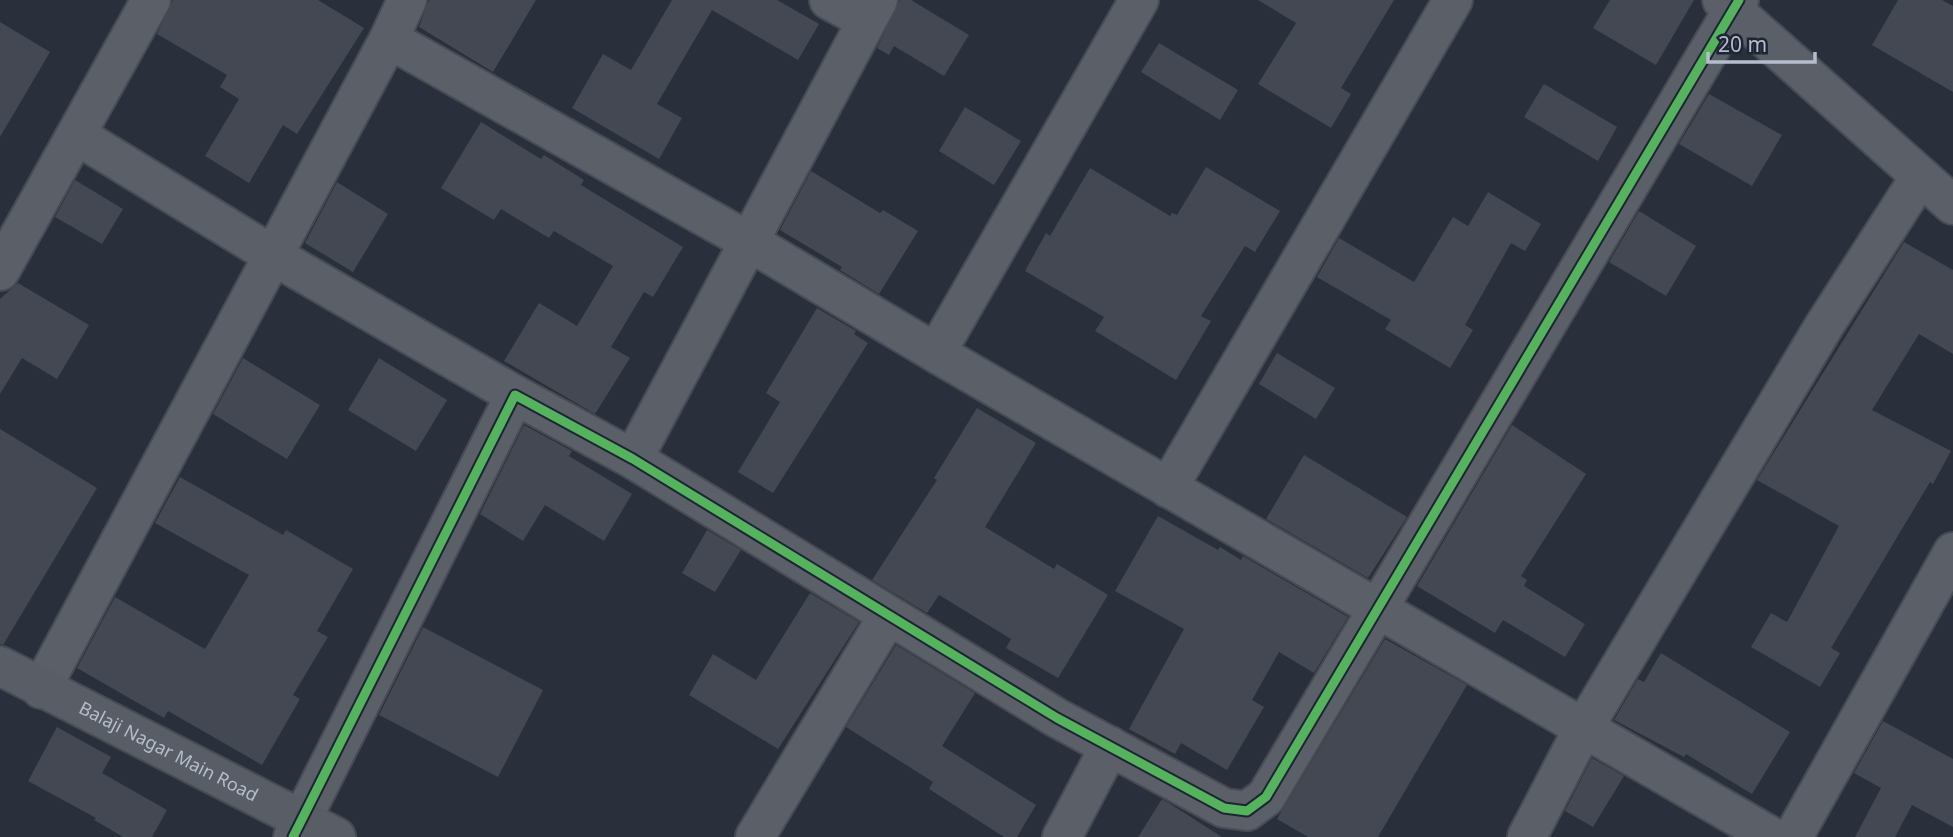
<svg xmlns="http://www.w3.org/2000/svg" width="1953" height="837" font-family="'Noto Sans',sans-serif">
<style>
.building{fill:#434852}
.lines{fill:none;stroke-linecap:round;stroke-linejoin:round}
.minor-casing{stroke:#474b53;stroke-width:42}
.secondary-casing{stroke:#474b53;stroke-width:42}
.minor{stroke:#5b5f67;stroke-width:38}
.secondary{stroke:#595d66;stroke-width:38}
.cycleway-casing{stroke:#1d2535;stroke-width:13}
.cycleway{stroke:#56b35d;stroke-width:9}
.labels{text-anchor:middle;stroke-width:5;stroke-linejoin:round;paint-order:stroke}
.street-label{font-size:18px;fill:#b5bccb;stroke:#1d2535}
</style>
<rect width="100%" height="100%" fill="#2a303b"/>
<!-- building -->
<path class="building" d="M 173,0 L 318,0 L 364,28 L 297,134 L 283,125 L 249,183 L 205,156 L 239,99 L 220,87 L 227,75 L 157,34 Z
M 429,0 L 536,0 L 493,72 L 419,27 Z
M 672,0 L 777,0 L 819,24 L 798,60 L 712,10 L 657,104 L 682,118 L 659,159 L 572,108 L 603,54 L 631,70 Z
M 900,0 L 911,0 L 969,35 L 944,76 L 894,46 L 889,55 L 877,48 Z
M 1258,0 L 1394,0 L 1341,88 L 1351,94 L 1331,128 L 1258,84 L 1296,23 Z
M 1610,0 L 1694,0 L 1656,65 L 1593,28 Z
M 1898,0 L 1942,0 L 1953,6 L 1953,92 L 1872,45 Z
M 0,22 L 50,52 L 0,137 Z
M 1159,43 L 1238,90 L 1220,120 L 1141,72 Z
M 1544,84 L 1617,127 L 1598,161 L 1524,117 Z
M 1709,94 L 1782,135 L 1752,186 L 1679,144 Z
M 965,107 L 1021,141 L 994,185 L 939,151 Z
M 481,122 L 541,159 L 544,155 L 584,180 L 581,185 L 683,247 L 653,297 L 644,292 L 611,347 L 630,358 L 595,414 L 504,361 L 539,303 L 577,326 L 613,266 L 554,231 L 549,238 L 501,209 L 494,220 L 441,188 Z
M 1206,167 L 1280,211 L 1255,252 L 1245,246 L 1201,316 L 1211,321 L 1176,380 L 1095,331 L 1104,317 L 1025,271 L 1046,233 L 1050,236 L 1090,168 L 1170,216 L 1172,213 L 1177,215 Z
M 811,171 L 880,213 L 883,210 L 918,231 L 879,294 L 840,270 L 842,267 L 780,230 Z
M 75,180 L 123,209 L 102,244 L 55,217 Z
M 337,182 L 388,214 L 353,272 L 305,243 Z
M 1488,192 L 1541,224 L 1525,251 L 1511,243 L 1465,325 L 1473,330 L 1450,368 L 1385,329 L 1391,320 L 1317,277 L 1339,238 L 1414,282 L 1453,217 L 1468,226 Z
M 1639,211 L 1696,246 L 1666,296 L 1609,262 Z
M 1904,242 L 1953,270 L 1953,354 L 1919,334 L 1872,410 L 1951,451 L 1933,484 L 1930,482 L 1831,648 L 1840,653 L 1820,687 L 1751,647 L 1771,613 L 1787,622 L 1839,526 L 1757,480 Z
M 18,283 L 89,325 L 57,379 L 22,358 L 0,394 L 0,299 Z
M 817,308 L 856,331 L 854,334 L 868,343 L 773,493 L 738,472 L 780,402 L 766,393 Z
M 1277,353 L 1335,388 L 1316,419 L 1259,384 Z
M 243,358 L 320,405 L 287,459 L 213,414 Z
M 379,358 L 447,400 L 416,451 L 348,410 Z
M 977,408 L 1036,443 L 985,527 L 1054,569 L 1057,564 L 1108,595 L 1058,678 L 1006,648 L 1011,639 L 939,595 L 927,613 L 872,580 L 937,480 L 934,478 Z
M 524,425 L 572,451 L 569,456 L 632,494 L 604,541 L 545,505 L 523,541 L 480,514 Z
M 1512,425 L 1586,474 L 1521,576 L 1527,580 L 1524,586 L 1585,624 L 1565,657 L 1503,620 L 1495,633 L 1417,586 Z
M 0,429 L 97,488 L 3,645 L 0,644 Z
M 1304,455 L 1407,517 L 1368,578 L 1266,519 Z
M 180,477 L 283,535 L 286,530 L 353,569 L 317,631 L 328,637 L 293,695 L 300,699 L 262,765 L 168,711 L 164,718 L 77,668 L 115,597 L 205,649 L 249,575 L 155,523 Z
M 1158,516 L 1218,550 L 1220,547 L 1241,560 L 1243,556 L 1348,617 L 1314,673 L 1279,652 L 1252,700 L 1264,707 L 1227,770 L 1181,743 L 1175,754 L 1129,729 L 1184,629 L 1115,591 Z
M 707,530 L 741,550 L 715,592 L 682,573 Z
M 810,593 L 859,622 L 778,749 L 689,695 L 713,654 L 756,680 Z
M 423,627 L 543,690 L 498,777 L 379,715 Z
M 1385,639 L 1467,685 L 1378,837 L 1308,837 L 1277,819 Z
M 896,645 L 975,693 L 942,746 L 1036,805 L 1017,837 L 1004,837 L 929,789 L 933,782 L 846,727 Z
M 1661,653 L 1790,732 L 1752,794 L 1686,754 L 1684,757 L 1614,720 L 1638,679 L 1644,682 Z
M 1883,721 L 1953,759 L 1953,827 L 1912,805 L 1895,837 L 1855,837 L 1881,788 L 1854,773 Z
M 57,727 L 111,757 L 102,773 L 167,810 L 152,837 L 123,837 L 94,820 L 96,818 L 28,781 Z
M 1592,758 L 1624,776 L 1593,827 L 1565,811 Z
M 1162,799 L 1169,803 L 1222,837 L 1138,837 Z"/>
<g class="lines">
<defs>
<path id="minor" d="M 407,0 L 389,39 L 748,241 L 936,353
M 829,0 L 866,20
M 1139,0 L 936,353 L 1772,837
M 1722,0 L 1953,205
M 78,136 L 274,256 L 515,395
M 0,271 L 151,0
M 633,459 L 878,0
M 1168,488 L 1453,0
M 41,689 L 389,39
M 293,837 L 515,395 L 633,459 L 1057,718 L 1224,808 L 1247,811 L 1266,797 L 1739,0
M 755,837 L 888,616
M 1062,837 L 1110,746
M 1527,837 L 1583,729 L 1824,326 L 1920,177
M 1793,837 L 1953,552"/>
<g id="secondary">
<path id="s1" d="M 0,666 L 336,837"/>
</g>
</defs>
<!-- minor casing -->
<use href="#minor" class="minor-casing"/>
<!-- secondary casing -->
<use href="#secondary" class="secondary-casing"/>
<!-- minor -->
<use href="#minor" class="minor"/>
<!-- secondary -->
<use href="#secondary" class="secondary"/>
<defs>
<path id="cycleway" d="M 293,837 L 515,395 L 633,459 L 1057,718 L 1224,808 L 1247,811 L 1266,797 L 1739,0"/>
</defs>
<!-- cycleway casing -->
<use href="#cycleway" class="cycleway-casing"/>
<!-- cycleway -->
<use href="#cycleway" class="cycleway"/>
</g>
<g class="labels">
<!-- street labels -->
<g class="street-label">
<text dy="6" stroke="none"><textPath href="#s1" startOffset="189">Balaji Nagar Main Road</textPath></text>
</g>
</g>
<!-- scale -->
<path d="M1708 52v10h107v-10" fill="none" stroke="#b5bccb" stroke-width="3.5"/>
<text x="1718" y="52" font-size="21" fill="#b5bccb" stroke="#1d2535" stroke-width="5" paint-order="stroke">20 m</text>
</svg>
